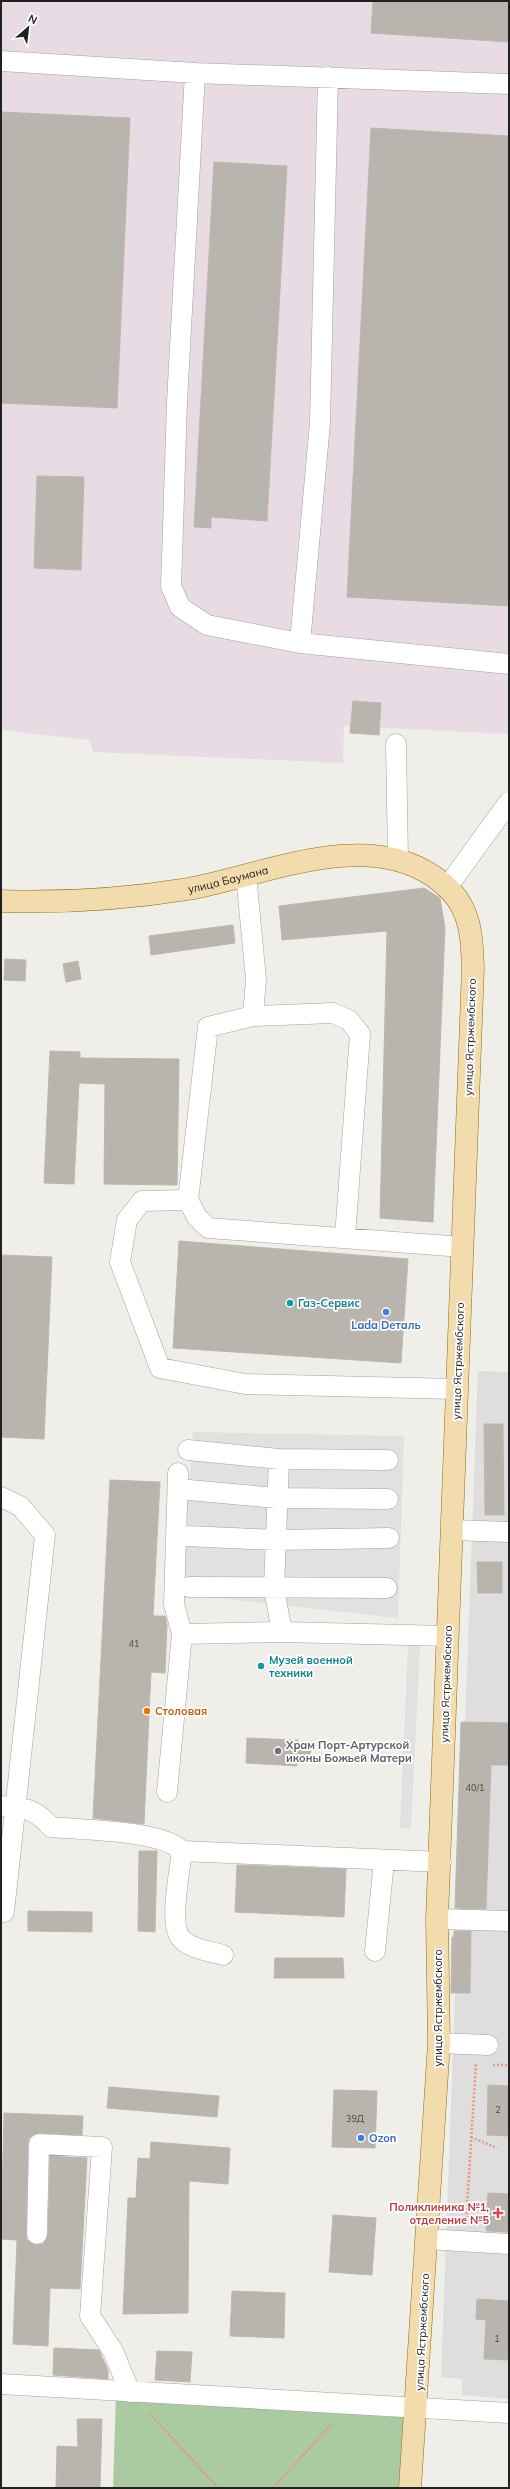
<svg xmlns="http://www.w3.org/2000/svg" width="510" height="2489" font-family="Mulish,sans-serif">
<style>
.residential{fill:#dfdede}
.industrial{fill:#e8dbe4}
.forest{fill:#aacaa2}
.parking{fill:#e1e1e1}
.building{fill:#b9b4ae;stroke:#c0b7ac}
.lines{fill:none;stroke-linecap:round;stroke-linejoin:round}
.minor-casing{stroke:#a2a2a2;stroke-width:21}
.major-casing{stroke:#8b7012;stroke-width:23}
.path{stroke:#ea967f;stroke-width:2.5;stroke-dasharray:2 2;stroke-linecap:butt}
.minor{stroke:#fff;stroke-width:20}
.major{stroke:#f2dbac;stroke-width:22}
.culture-dot{fill:#0f9aa8;stroke:#fff;stroke-width:1.5}
.shop-dot{fill:#3f7fe0;stroke:#fff;stroke-width:1.5}
.food-dot{fill:#e8710a;stroke:#fff;stroke-width:1.5}
.worship-dot{fill:#6b7280;stroke:#fff;stroke-width:1.5}
.health-dot{fill:#e0444e;stroke:#fff;stroke-width:1.5}
.labels{text-anchor:middle;stroke-width:3.5;stroke-linejoin:round;paint-order:stroke}
.number-label{font-size:9px;fill:#474644}
.street-label{font-size:11px;fill:#212121;stroke:#fff}
.culture-label{font-size:11px;font-weight:bold;fill:#0d838f;stroke:#fff;text-anchor:start}
.shop-label{font-size:11px;font-weight:bold;fill:#366cbe;stroke:#fff}
.food-label{font-size:11px;font-weight:bold;fill:#c56008;stroke:#fff;text-anchor:start}
.worship-label{font-size:11px;font-weight:bold;fill:#5b616d;stroke:#fff;text-anchor:start}
.health-label{font-size:11px;font-weight:bold;fill:#be3a42;stroke:#fff;text-anchor:end}
</style>
<rect width="100%" height="100%" fill="#f0eee9"/>
<!-- residential -->
<path class="residential" d="M 478,1371 L 509,1372 L 509,2399 L 462,2395 L 462,2379 L 441,2377 Z"/>
<!-- industrial -->
<path class="industrial" d="M 1,1 L 509,1 L 509,734 L 344,726 L 343,763 L 93,752 L 90,740 L 1,730 Z"/>
<!-- forest -->
<path class="forest" d="M 116,2394 L 412,2410 L 405,2488 L 113,2488 Z"/>
<!-- parking -->
<path class="parking" d="M 193,1432 L 404,1436 L 398,1618 L 181,1594 Z
M 408,1645 L 420,1646 L 411,1829 L 400,1828 Z"/>
<!-- building -->
<path class="building" d="M 373,1 L 509,1 L 509,42 L 371,33 Z
M 1,112 L 130,118 L 117,408 L 1,403 Z
M 371,128 L 509,136 L 509,606 L 347,597 Z
M 214,162 L 287,166 L 267,521 L 211,517 L 211,528 L 194,527 Z
M 37,476 L 84,477 L 81,570 L 34,568 Z
M 353,701 L 381,703 L 379,735 L 350,733 Z
M 424,888 L 440,898 L 445,928 L 433,1222 L 380,1218 L 387,931 L 282,940 L 279,906 Z
M 233,925 L 235,943 L 151,955 L 149,936 Z
M 5,959 L 26,960 L 25,981 L 4,980 Z
M 78,961 L 81,979 L 66,982 L 63,964 Z
M 50,1051 L 80,1052 L 80,1058 L 179,1059 L 177,1185 L 104,1184 L 105,1084 L 79,1083 L 74,1184 L 44,1183 Z
M 179,1241 L 408,1259 L 401,1363 L 173,1348 Z
M 1,1255 L 52,1257 L 44,1439 L 1,1437 Z
M 484,1424 L 503,1424 L 504,1515 L 485,1515 Z
M 110,1480 L 160,1482 L 153,1616 L 165,1616 L 167,1624 L 165,1673 L 151,1672 L 144,1824 L 93,1818 Z
M 477,1562 L 502,1562 L 502,1593 L 478,1593 Z
M 461,1722 L 509,1723 L 509,1765 L 491,1765 L 486,1909 L 455,1908 Z
M 247,1738 L 298,1740 L 298,1743 L 304,1743 L 311,1751 L 309,1757 L 302,1763 L 297,1763 L 297,1766 L 246,1763 Z
M 139,1851 L 157,1851 L 155,1932 L 138,1931 Z
M 237,1865 L 346,1869 L 344,1917 L 235,1912 Z
M 28,1911 L 92,1912 L 92,1932 L 28,1931 Z
M 454,1931 L 471,1931 L 470,1993 L 451,1993 L 452,1937 L 454,1937 Z
M 275,1958 L 343,1958 L 344,1978 L 274,1978 Z
M 488,2085 L 509,2086 L 509,2136 L 487,2135 Z
M 109,2087 L 219,2096 L 217,2117 L 107,2108 Z
M 334,2090 L 377,2091 L 375,2148 L 332,2147 Z
M 4,2113 L 83,2116 L 82,2135 L 39,2133 L 29,2138 L 28,2144 L 26,2234 L 27,2240 L 36,2245 L 43,2244 L 48,2234 L 50,2156 L 87,2158 L 80,2289 L 50,2288 L 48,2346 L 13,2344 L 17,2240 L 1,2239 Z
M 151,2142 L 230,2148 L 228,2184 L 189,2181 L 188,2313 L 123,2314 L 128,2198 L 136,2198 L 138,2158 L 150,2159 Z
M 488,2193 L 509,2194 L 509,2232 L 486,2231 Z
M 333,2215 L 376,2218 L 372,2275 L 329,2272 Z
M 232,2291 L 285,2293 L 284,2338 L 230,2336 Z
M 477,2299 L 509,2301 L 509,2360 L 484,2359 L 486,2320 L 476,2319 Z
M 54,2348 L 99,2350 L 108,2370 L 108,2379 L 53,2375 Z
M 157,2351 L 192,2352 L 190,2382 L 155,2380 Z
M 77,2419 L 102,2419 L 100,2488 L 56,2488 L 57,2446 L 78,2447 Z"/>
<g class="lines">
<defs>
<path id="minor" d="M 1,61 L 195,73 L 509,84
M 195,73 L 177,402 L 172,558 L 171,586 L 180,607 L 207,625 L 300,643 L 509,664
M 300,643 L 320,423 L 328,77
M 396,744 L 398,859
M 246,875 L 256,979 L 253,1016 L 208,1027 L 188,1200 L 197,1217 L 208,1228 L 463,1247
M 448,886 L 509,802
M 253,1016 L 333,1013 L 349,1020 L 360,1034 L 345,1237
M 188,1200 L 142,1201 L 127,1220 L 120,1262 L 160,1368 L 245,1384 L 457,1389
M 188,1450 L 279,1459 L 388,1460
M 279,1459 L 274,1589 L 282,1632
M 178,1473 L 174,1604 L 182,1634
M 189,1490 L 276,1498 L 388,1499
M 1,1497 L 20,1506 L 45,1535 L 4,1912
M 452,1530 L 509,1532
M 185,1536 L 276,1540 L 389,1538
M 189,1587 L 387,1588
M 167,1792 L 182,1634 L 282,1632 L 448,1636
M 1,1806 C 26,1808 34,1808 51,1827 C 81,1830 163,1830 182,1851
M 437,1919 L 509,1921
M 375,1951 L 384,1861
M 223,1955 C 209,1951 189,1949 180,1937 C 169,1922 180,1870 182,1851 L 441,1862
M 439,2043 L 488,2045
M 37,2234 L 39,2144 L 102,2147 L 90,2316 L 113,2351 L 130,2392
M 427,2239 L 509,2244
M 1,2384 L 509,2413"/>
<g id="major">
<path id="s1" d="M 1,901 C 63,903 126,899 188,889 C 262,876 363,828 433,876 C 446,885 457,895 463,909 C 472,927 472,948 473,968 L 437,1919 L 439,2043 L 410,2488"/>
</g>
</defs>
<!-- minor casing -->
<use href="#minor" class="minor-casing"/>
<!-- major casing -->
<use href="#major" class="major-casing"/>
<!-- path -->
<path class="path" d="M 493,2065 L 509,2065
M 471,2137 L 497,2148
M 466,2222 L 476,2063
M 149,2413 L 218,2488
M 273,2488 L 332,2424"/>
<!-- minor -->
<use href="#minor" class="minor"/>
<!-- major -->
<use href="#major" class="major"/>
</g>
<!-- markers -->
<g class="culture-dot">
<circle cx="290" cy="1303" r="4"/>
<circle cx="261" cy="1666" r="4"/>
</g>
<g class="shop-dot">
<circle cx="386" cy="1312" r="4"/>
<circle cx="361" cy="2138" r="4"/>
</g>
<circle class="food-dot" cx="147" cy="1711" r="4"/>
<circle class="worship-dot" cx="278" cy="1751" r="4"/>
<path class="health-dot" d="M496 2207h4v4h4v4h-4v4h-4v-4h-4v-4h4z"/>
<g class="labels">
<!-- number labels -->
<g class="number-label">
<text x="134" y="1647">41</text>
<text x="475" y="1791">40/1</text>
<text x="498" y="2113">2</text>
<text x="355" y="2122">39Д</text>
<text x="497" y="2342">1</text>
</g>
<!-- street labels -->
<g class="street-label">
<text dy="4" stroke="none"><textPath href="#s1" startOffset="229">улица Баумана</textPath></text>
<text transform="translate(470 1037) rotate(-88)" y="4">улица Ястржембского</text>
<text transform="translate(458 1361) rotate(-88)" y="4">улица Ястржембского</text>
<text transform="translate(446 1684) rotate(-88)" y="4">улица Ястржембского</text>
<text transform="translate(438 2008) rotate(-90)" y="4">улица Ястржембского</text>
<text transform="translate(422 2332) rotate(-87)" y="4">улица Ястржембского</text>
</g>
<!-- culture labels -->
<g class="culture-label">
<text x="298" y="1307">Газ-Сервис</text>
<text x="269" y="1664">Музей военной<tspan x="269" dy="13">техники</tspan></text>
</g>
<!-- shop labels -->
<g class="shop-label">
<text x="386" y="1329">Lada Dеталь</text>
<text x="369" y="2142" text-anchor="start">Ozon</text>
</g>
<!-- food labels -->
<g class="food-label">
<text x="155" y="1715">Столовая</text>
</g>
<!-- worship labels -->
<g class="worship-label">
<text x="286" y="1749">Храм Порт-Артурской<tspan x="286" dy="13">иконы Божьей Матери</tspan></text>
</g>
<!-- health labels -->
<g class="health-label">
<text x="489" y="2211">Поликлиника №1,<tspan x="489" dy="13">отделение №5</tspan></text>
</g>
</g>
<!-- border -->
<rect width="510" height="2489" fill="none" stroke="#212121" stroke-width="4"/>
<!-- north arrow -->
<g transform="translate(28 28) rotate(28)" stroke="#ffffff" stroke-width="3" paint-order="stroke">
<path d="M0-3L7 15L0 10L-7 15Z" fill="#212121"/>
<text y="-6" font-size="11" font-weight="bold" text-anchor="middle" fill="#212121">N</text>
</g>
</svg>
